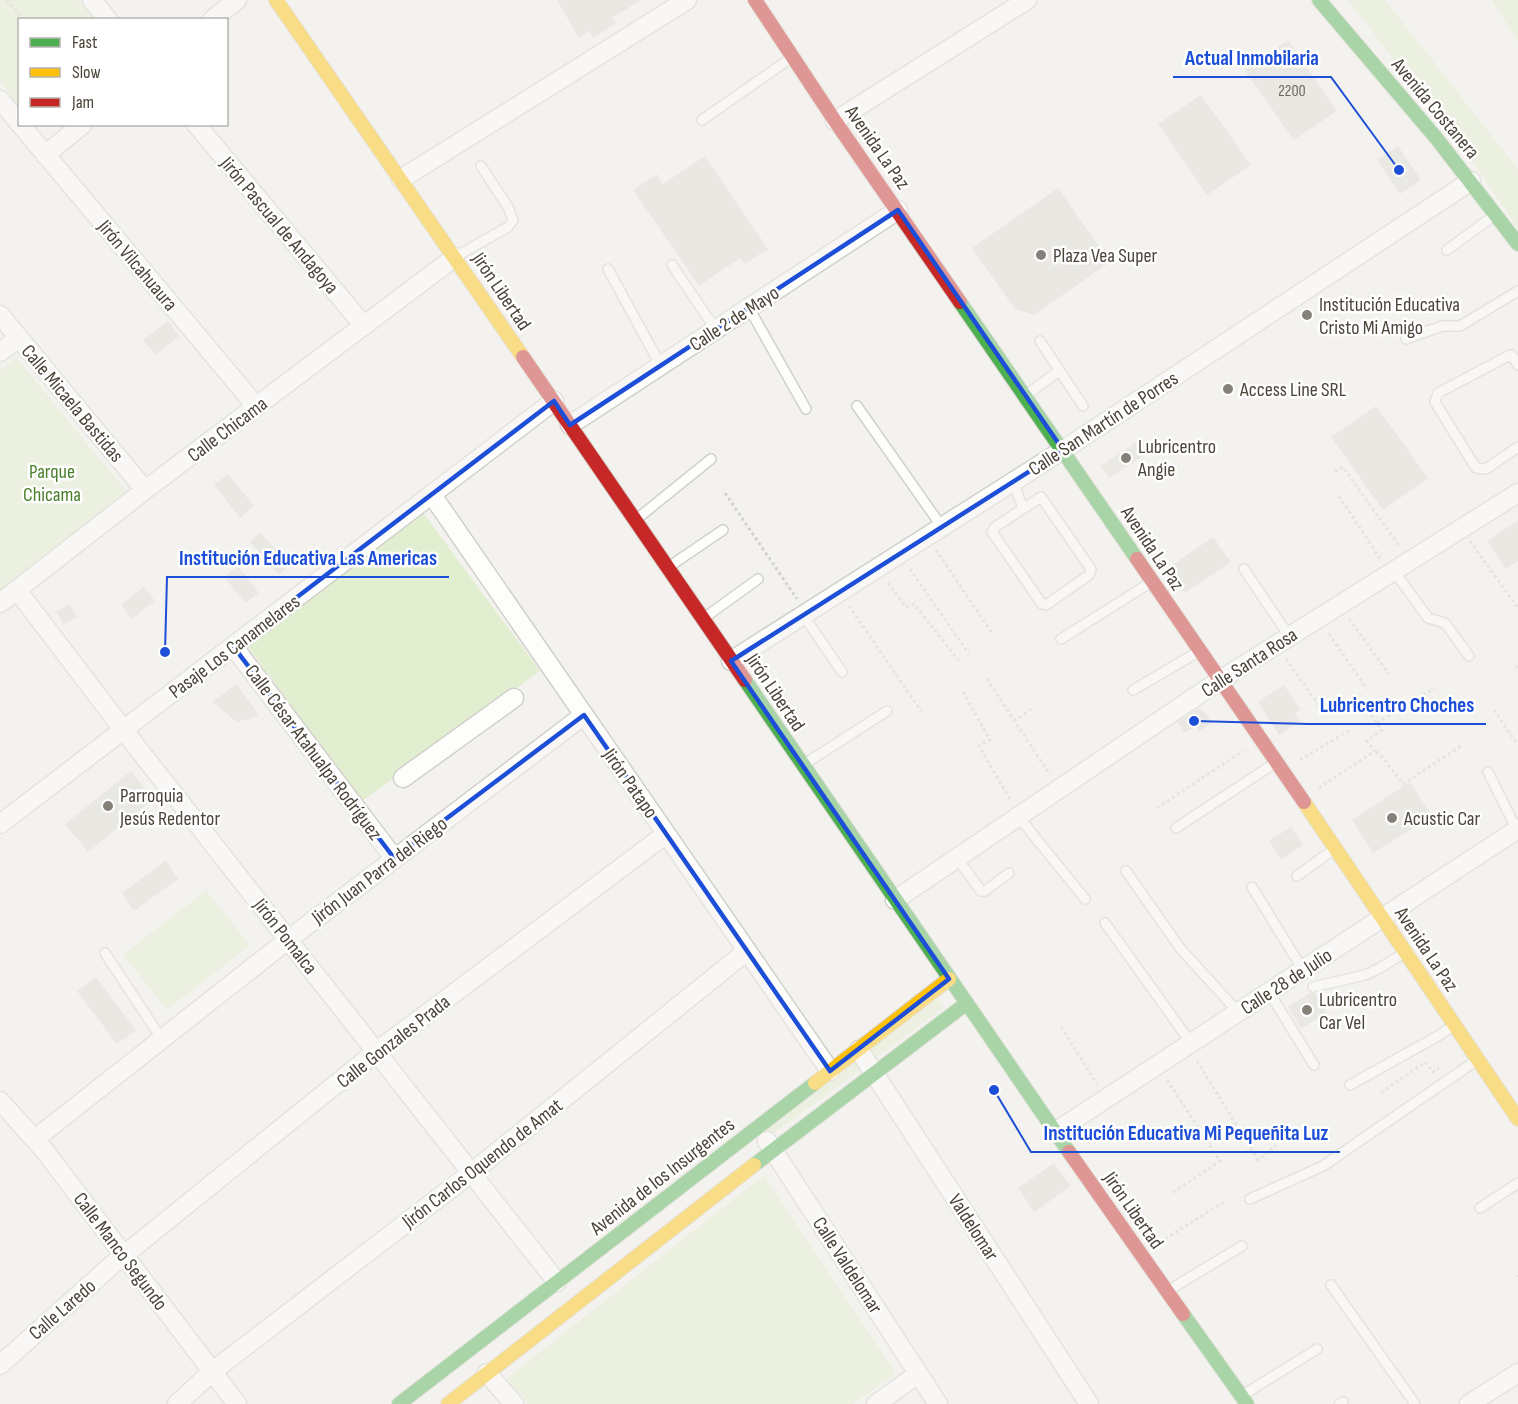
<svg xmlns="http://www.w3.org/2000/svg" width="1518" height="1404" font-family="'Sofia Sans Condensed',sans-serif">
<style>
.green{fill:#e1eecf}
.building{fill:#dedbd6}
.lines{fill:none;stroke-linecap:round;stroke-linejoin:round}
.lane-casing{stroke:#d2d0cb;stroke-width:12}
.street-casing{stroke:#d2d0cb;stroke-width:21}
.fast-casing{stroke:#d3cfc5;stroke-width:16}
.slow-casing{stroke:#d3cfc5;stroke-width:16}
.jam-casing{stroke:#d3cfc5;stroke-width:16}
.path{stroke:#d3d2cc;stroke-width:3;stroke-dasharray:3 3;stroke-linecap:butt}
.lane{stroke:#fdfdfc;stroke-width:9}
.street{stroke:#fdfdfc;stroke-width:18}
.fast{stroke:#4caf50;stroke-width:14}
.slow{stroke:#ffc107;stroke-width:14}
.jam{stroke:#c62828;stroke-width:14}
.marked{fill:none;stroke:#1d4ed8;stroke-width:4.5;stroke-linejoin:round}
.poi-dot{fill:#868178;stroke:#fff;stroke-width:2}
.labels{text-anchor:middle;stroke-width:5;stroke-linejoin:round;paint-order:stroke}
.number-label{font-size:16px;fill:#706a61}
.street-label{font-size:20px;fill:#4b4439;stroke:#fff}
.poi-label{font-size:20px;fill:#4b4439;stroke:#fff;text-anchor:start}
.park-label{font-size:20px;fill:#4a7f2a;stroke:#fff}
.leader{fill:none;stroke:#1d4ed8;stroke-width:2}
.callout-dot{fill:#1d4ed8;stroke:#fff;stroke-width:2}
.callout-label{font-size:21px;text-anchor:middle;font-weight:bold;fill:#1d4ed8;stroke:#fff;stroke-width:5;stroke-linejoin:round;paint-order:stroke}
</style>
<rect width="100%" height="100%" fill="#f4f2ee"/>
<!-- green -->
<path class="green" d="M 0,0 L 78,0 L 94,19 L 20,20 L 19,106 L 0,82 Z
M 1348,0 L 1385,0 L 1518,169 L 1518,228 L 1478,170 Z
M 1492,0 L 1518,0 L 1518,42 Z
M 16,357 L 127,492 L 0,592 L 0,371 Z
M 424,514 L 540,671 L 362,801 L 246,644 Z
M 206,890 L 250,945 L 167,1010 L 123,955 Z
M 938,998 L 943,1008 L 769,1137 L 766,1129 Z
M 764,1175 L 896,1374 L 853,1404 L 528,1404 L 507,1378 Z"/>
<!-- building -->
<path class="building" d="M 557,0 L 641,0 L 612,18 L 616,23 L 593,38 L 589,31 L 579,38 Z
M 1288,40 L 1337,111 L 1294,140 L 1244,70 Z
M 1201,95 L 1251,165 L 1207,195 L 1158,124 Z
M 1398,146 L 1421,180 L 1400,194 L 1377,160 Z
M 705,156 L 768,249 L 744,264 L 740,258 L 699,286 L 633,190 L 657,174 L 663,184 Z
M 1058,188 L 1110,262 L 1034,315 L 1015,309 L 972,248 Z
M 168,321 L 179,336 L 155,355 L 143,340 Z
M 1376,406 L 1428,478 L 1383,510 L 1331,437 Z
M 1143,438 L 1151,451 L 1109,478 L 1101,466 Z
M 228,474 L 254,506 L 240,518 L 214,485 Z
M 1518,520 L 1518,561 L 1506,569 L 1487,541 Z
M 260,532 L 290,565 L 279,575 L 250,542 Z
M 1213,537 L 1231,562 L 1185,593 L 1168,568 Z
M 238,566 L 259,593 L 245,603 L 224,577 Z
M 144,587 L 155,601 L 132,619 L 121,605 Z
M 69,604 L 77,617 L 64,625 L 56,612 Z
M 237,684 L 259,716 L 237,722 L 212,702 Z
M 1284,685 L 1301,710 L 1295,713 L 1300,721 L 1279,735 L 1258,702 Z
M 1198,708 L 1205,712 L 1212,723 L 1199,731 L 1196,726 L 1185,733 L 1178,722 Z
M 131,771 L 154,799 L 88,852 L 65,824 Z
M 1410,782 L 1432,816 L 1373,853 L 1352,820 Z
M 1291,827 L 1303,845 L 1281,860 L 1269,841 Z
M 166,860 L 178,879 L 134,911 L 122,893 Z
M 96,977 L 136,1030 L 117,1044 L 77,991 Z
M 1310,993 L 1315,993 L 1327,1013 L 1301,1029 L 1288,1007 Z
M 1054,1163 L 1071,1186 L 1034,1212 L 1018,1188 Z"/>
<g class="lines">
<defs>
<path id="lane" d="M 702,120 L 791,58
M 1447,250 L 1492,217
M 457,256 L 508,227 L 513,220 L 508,207 L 481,166
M 672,265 L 716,330
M 608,269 L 661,366
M 749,308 L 806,409
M 1406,339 L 1442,326 L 1460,326 L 1518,291
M 1040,341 L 1083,406
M 1518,365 L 1512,355 L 1510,355 L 1438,393 L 1435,402 L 1476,468 L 1486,469 L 1518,447
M 1026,395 L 1059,371
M 857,406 L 942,527
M 1013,482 L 1023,508
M 1041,497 L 1091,569 L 1089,575 L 1046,605 L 1042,604 L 992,532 L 995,527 Z
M 638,518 L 711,459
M 670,566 L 723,530
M 1244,569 L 1289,636
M 1394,571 L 1428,618 L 1445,623 L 1469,656
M 804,616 L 842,672
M 704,618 L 758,579
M 1061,639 L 1150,583
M 1133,690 L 1198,652
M 806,763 L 887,711
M 1488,772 L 1517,830
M 1018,816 L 1085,899
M 1176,828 L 1275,763
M 957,858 L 981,891 L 985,891 L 1009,873
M 1126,871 L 1180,948 L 1238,1012
M 1297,876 L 1334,849
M 1252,887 L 1303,970
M 1105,923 L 1191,1043
M 105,953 L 161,1038
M 1313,987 L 1365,975 L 1380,968 L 1404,953
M 1269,992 L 1314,1065
M 1350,1085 L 1438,1036 L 1453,1026
M 1250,1199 L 1323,1166 L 1477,1060
M 1480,1208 L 1518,1183
M 1331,1285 L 1415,1404
M 1169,1290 L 1242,1246
M 1243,1395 L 1317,1349
M 1339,1404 L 1343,1402"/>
<path id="street" d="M 92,0 L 108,20
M 212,20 L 237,0
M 0,100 L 20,124
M 835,121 L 1027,0
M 20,124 L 256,406
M 196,124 L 364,326
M 45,155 L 83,124
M 401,179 L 687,0
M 0,315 L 145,490
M 0,352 L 19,338
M 570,425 L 898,210
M 432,495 L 830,1071
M 17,590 L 132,741 L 557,1282
M 0,603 L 145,490 L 455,257
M 233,646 L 394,858
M 731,661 L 1063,450 L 1471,181
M 403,778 L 514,698
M 0,824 L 554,401
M 895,900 L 1220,680 L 1518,493
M 859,1050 L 1089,1404
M 0,1101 L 44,1150 L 237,1404
M 1055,1132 L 1518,829
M 35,1139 L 289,939 L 584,715
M 767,1141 L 938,1404
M 0,1365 L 113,1264 L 377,1051 L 666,834
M 487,1373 L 514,1404
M 177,1404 L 213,1371 L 471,1173 L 747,951
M 876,1404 L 918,1374
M 1469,1404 L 1518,1373"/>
<path id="fast" d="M 1319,0 L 1437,139 L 1518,244
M 960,302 L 1137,559
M 745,680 L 1069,1152
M 754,1165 L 967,1003
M 1183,1314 L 1247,1404
M 399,1404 L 815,1083"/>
<path id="slow" d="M 276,0 L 523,357
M 1304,802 L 1518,1119
M 815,1083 L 949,979
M 448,1404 L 754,1165"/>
<path id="jam" d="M 755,0 L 835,121 L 960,302
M 523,357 L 745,680
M 1137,559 L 1304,802
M 1069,1152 L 1183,1314"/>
</defs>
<!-- lane casing -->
<use href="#lane" class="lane-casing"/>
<!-- street casing -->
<use href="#street" class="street-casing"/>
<!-- fast casing -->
<use href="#fast" class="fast-casing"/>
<!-- slow casing -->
<use href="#slow" class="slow-casing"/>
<!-- jam casing -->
<use href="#jam" class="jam-casing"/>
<!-- path -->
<path class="path" d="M 7,0 L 23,20
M 1335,472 L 1343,467 L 1400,547
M 725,493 L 797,599
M 1339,496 L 1381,560
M 1470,541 L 1518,608
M 936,550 L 992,633
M 910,569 L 969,654
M 888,583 L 906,607 L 914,604 L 959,661
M 849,606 L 921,711
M 1349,619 L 1389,674
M 1329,634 L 1367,689
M 1286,659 L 1323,711
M 1515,666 L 1518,668
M 987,679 L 1050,775
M 963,692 L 990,740 L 979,746 L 1011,801
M 1494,710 L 1518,745
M 1014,721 L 1033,708
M 1377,723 L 1435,688
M 1376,752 L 1380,754 L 1403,784 L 1461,746
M 1300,760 L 1350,730
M 1319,788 L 1375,751 L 1367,741 L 1382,730 L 1363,704
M 1157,808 L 1243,751
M 1061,1027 L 1097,1084
M 1197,1061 L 1258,1160 L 1276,1145
M 1167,1080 L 1220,1161 L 1172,1193
M 1381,1093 L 1425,1062 L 1433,1072 L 1439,1068
M 1160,1242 L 1224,1202
M 1518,1275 L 1518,1277"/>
<!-- lane -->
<use href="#lane" class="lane"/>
<!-- street -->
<use href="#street" class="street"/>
<!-- fast -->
<use href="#fast" class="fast"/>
<!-- slow -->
<use href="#slow" class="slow"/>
<!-- jam -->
<use href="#jam" class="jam"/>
</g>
<!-- marked area -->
<path d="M0 0H1518V1404H0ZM 898,210 L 1063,450 L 731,661 L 949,979 L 830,1071 L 584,715 L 394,858 L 233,646 L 554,401 L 570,425 Z" fill="#f4f2ee" fill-opacity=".55" fill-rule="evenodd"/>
<path class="marked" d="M 898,210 L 1063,450 L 731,661 L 949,979 L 830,1071 L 584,715 L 394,858 L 233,646 L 554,401 L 570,425 Z"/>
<!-- markers -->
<g class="poi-dot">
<circle cx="1041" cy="255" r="6"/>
<circle cx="1307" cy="315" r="6"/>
<circle cx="1228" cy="389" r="6"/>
<circle cx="1126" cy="458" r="6"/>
<circle cx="108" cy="806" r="6"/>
<circle cx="1392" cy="818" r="6"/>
<circle cx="1307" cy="1010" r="6"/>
</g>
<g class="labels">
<!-- number labels -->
<g class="number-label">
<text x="1292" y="96">2200</text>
</g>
<!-- street labels -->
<g class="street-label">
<text transform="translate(1436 108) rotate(50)" y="7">Avenida Costanera</text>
<text transform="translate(878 147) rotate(55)" y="7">Avenida La Paz</text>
<text transform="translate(280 225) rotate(50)" y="7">Jirón Pascual de Andagoya</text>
<text transform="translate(138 265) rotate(50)" y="7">Jirón Vilcahuaura</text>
<text transform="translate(502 291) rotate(56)" y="7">Jirón Libertad</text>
<text transform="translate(734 318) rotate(-33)" y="7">Calle 2 de Mayo</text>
<text transform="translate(73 403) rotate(50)" y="7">Calle Micaela Bastidas</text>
<text transform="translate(1103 423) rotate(-33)" y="7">Calle San Martín de Porres</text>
<text transform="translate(227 429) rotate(-37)" y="7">Calle Chicama</text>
<text transform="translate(1153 548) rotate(56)" y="7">Avenida La Paz</text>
<text transform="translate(234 646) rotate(-37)" y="7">Pasaje Los Canamelares</text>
<text transform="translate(1249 662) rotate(-33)" y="7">Calle Santa Rosa</text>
<text transform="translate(776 692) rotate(56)" y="7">Jirón Libertad</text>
<text transform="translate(314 752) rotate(53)" y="7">Calle César Atahualpa Rodríguez</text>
<text transform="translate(631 783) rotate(55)" y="7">Jirón Patapo</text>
<text transform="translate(379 870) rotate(-37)" y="7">Jirón Juan Parra del Riego</text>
<text transform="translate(286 936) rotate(52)" y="7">Jirón Pomalca</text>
<text transform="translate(1427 949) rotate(56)" y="7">Avenida La Paz</text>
<text transform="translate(1286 981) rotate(-33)" y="7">Calle 28 de Julio</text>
<text transform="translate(393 1041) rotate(-38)" y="7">Calle Gonzales Prada</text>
<text transform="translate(482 1163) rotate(-38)" y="7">Jirón Carlos Oquendo de Amat</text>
<text transform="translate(662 1176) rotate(-38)" y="7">Avenida de los Insurgentes</text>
<text transform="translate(1134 1210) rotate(55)" y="7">Jirón Libertad</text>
<text transform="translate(974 1227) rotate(57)" y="7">Valdelomar</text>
<text transform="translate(121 1251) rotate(53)" y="7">Calle Manco Segundo</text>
<text transform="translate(848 1265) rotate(57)" y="7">Calle Valdelomar</text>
<text transform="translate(62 1309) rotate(-41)" y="7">Calle Laredo</text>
</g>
<!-- poi labels -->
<g class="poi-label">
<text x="1053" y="262">Plaza Vea Super</text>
<text x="1319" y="311">Institución Educativa<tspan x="1319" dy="23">Cristo Mi Amigo</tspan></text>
<text x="1240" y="396">Access Line SRL</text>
<text x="1138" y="453">Lubricentro<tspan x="1138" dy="23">Angie</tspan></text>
<text x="120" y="802">Parroquia<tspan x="120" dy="23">Jesús Redentor</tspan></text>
<text x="1404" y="825">Acustic Car</text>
<text x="1319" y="1006">Lubricentro<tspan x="1319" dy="23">Car Vel</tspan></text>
</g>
<!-- park labels -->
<g class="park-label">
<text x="52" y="478">Parque<tspan x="52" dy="23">Chicama</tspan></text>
</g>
</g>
<!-- callouts -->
<path class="leader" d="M1399 170L1331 77H1173M165 652L167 577H449M1194 721L1308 724H1486M994 1090L1031 1152H1340"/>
<g class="callout-dot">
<circle cx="1399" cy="170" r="6"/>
<circle cx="165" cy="652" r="6"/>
<circle cx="1194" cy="721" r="6"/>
<circle cx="994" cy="1090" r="6"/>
</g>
<g class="callout-label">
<text x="1252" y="65">Actual Inmobilaria</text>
<text x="308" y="565">Institución Educativa Las Americas</text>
<text x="1397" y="712">Lubricentro Choches</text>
<text x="1186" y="1140">Institución Educativa Mi Pequeñita Luz</text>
</g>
<!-- legend -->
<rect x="18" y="18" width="210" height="108" fill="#ffffff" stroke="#b7b4b0" stroke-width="1.5"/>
<rect x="30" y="38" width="30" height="9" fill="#4caf50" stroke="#b7b4b0" stroke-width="1.5"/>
<text x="72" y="48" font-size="18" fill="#4b4439">Fast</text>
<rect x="30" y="68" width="30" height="9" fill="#ffc107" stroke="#b7b4b0" stroke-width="1.5"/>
<text x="72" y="78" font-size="18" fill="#4b4439">Slow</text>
<rect x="30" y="98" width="30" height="9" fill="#c62828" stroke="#b7b4b0" stroke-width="1.5"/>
<text x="72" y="108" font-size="18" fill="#4b4439">Jam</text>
</svg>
